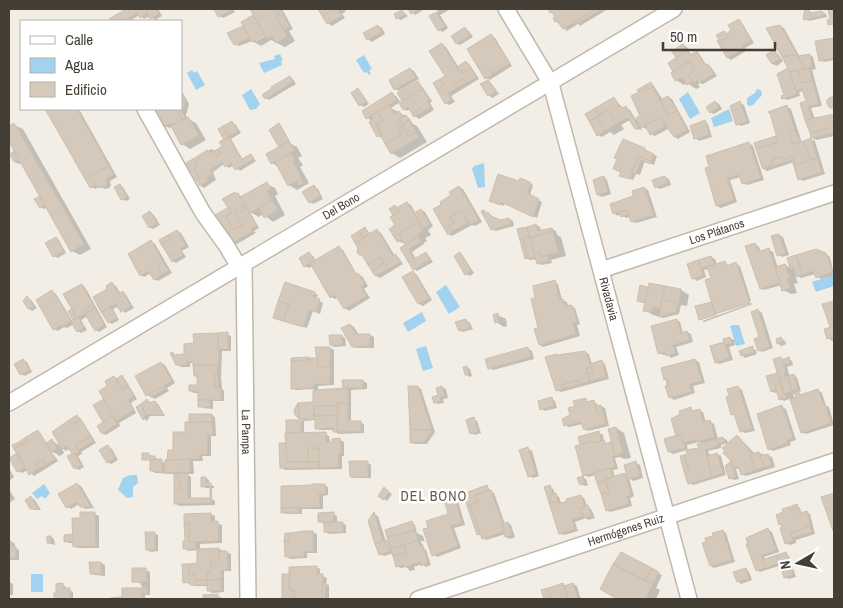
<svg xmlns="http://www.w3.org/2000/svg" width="843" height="608" font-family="'Archivo Narrow',sans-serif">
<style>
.water{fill:#a1d2ef}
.shadow{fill:#0003;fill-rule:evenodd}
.building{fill:#d4c9ba;stroke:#cec0ae}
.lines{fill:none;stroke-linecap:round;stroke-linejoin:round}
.minor-casing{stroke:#c0b8aa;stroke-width:18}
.minor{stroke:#fff;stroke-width:15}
.labels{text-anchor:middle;stroke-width:5;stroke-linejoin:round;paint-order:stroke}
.street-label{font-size:12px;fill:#443e34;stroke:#fff}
.neighbourhood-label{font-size:14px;letter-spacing:1px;fill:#675b4c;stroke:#fff}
</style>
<rect width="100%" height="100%" fill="#f2eee5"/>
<!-- water -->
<path class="water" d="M 280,54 L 283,60 L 281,61 L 282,65 L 264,73 L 259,63 L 275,59 L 274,56 Z
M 364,55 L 372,69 L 369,70 L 371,74 L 369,75 L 367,72 L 364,73 L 356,60 Z
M 192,70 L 194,73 L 197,71 L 205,85 L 196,90 L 187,73 Z
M 251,89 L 260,104 L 256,109 L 250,110 L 242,95 Z
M 757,89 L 761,90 L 762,95 L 753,105 L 749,106 L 747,104 L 747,98 L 755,93 Z
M 688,92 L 700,113 L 690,119 L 679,99 Z
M 729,109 L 733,121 L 714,127 L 711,118 Z
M 484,163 L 485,187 L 478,188 L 472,169 L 474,166 Z
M 834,275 L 834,286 L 816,292 L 812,282 Z
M 446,285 L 460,307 L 449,314 L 436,292 Z
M 422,312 L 426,321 L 408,332 L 403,323 Z
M 733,325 L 739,325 L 745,344 L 736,346 L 730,326 Z
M 426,346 L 433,368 L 423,371 L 416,349 Z
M 130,475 L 137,475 L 138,483 L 133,487 L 133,497 L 127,498 L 118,490 L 123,478 Z
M 44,484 L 50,493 L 45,499 L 42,496 L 37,499 L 32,493 Z
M 31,574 L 43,574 L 43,592 L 31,592 Z"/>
<!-- shadow -->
<path class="shadow" d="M 129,9 L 158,9 L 162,16 L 155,20 L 150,16 L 144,19 L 140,15 L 129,21 L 112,21 L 111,19 Z
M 215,9 L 233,9 L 235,12 L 223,18 L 219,16 Z
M 251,9 L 282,9 L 293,29 L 289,31 L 295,41 L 285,47 L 271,40 L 261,46 L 252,41 L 239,46 L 235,44 L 243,27 L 247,29 L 243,22 L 255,15 ZM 271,33 L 256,41 L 256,38 Z
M 319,9 L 346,9 L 345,12 L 342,14 L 345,18 L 332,26 L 328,23 Z
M 409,9 L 420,9 L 422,11 L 415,15 Z
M 436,9 L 451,9 L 440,15 L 448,28 L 443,32 L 439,30 L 431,16 L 438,12 Z
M 546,9 L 608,9 L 580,26 L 578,24 L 567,31 L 556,21 L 555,14 Z
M 807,9 L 812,14 L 822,12 L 826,14 L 827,17 L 809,21 L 805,19 Z
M 402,11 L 408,16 L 401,20 L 397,18 Z
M 739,21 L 742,23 L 754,43 L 745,48 L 746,51 L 731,60 L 728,58 L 724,32 L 728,34 Z
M 378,26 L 382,28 L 385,34 L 372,42 L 368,39 Z
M 780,26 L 784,28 L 800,57 L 810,55 L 813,57 L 816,69 L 812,70 L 822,106 L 811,108 L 815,119 L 834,116 L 834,136 L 816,140 L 814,138 L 825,174 L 803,181 L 800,179 L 794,162 L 767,171 L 764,169 L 756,144 L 777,136 L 787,107 L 791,109 L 802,143 L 811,140 L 814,141 L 802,104 L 807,102 L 804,91 L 799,92 L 800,96 L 787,100 L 783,98 L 785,95 L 779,75 L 790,68 Z
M 465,29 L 469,31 L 473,37 L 460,45 L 456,43 Z
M 492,35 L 495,38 L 512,66 L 488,81 L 491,83 L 499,94 L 492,98 L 489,95 L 482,84 L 490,80 L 486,78 Z
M 834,39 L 834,60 L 824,62 L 820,60 L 816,42 Z
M 442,45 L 446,47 L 459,68 L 466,63 L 470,65 L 479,79 L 451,96 L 455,102 L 449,105 L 446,103 L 447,76 Z
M 683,45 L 687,47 L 691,55 L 697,53 L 700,55 L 707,66 L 711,67 L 717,76 L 703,84 L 700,83 L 698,84 L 700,87 L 696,89 L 687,83 L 684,85 L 676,80 L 678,59 Z
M 774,52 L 778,54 L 783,61 L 777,66 L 773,64 L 768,56 Z
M 410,69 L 414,71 L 419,79 L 399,91 L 395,89 Z
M 290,77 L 293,79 L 296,84 L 269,100 L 266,98 Z
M 418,83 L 421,85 L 432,101 L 430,103 L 434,110 L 419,119 L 415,116 L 411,109 L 407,111 L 404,109 L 400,102 L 391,108 L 409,118 L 413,124 L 417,126 L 427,142 L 400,158 L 392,153 L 384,139 L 378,136 L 373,121 L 367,118 L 392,94 L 396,96 L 401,103 L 404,101 L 399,94 Z
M 651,83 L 654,86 L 663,100 L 668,97 L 672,99 L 690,132 L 678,139 L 675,137 L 670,128 L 655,136 L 651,134 L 647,128 L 646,129 L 639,125 L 642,130 L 636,129 L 630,120 L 621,125 L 624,129 L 614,135 L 610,132 L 602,137 L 598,135 L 586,114 L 614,98 L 617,101 L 622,108 L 626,108 L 630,110 L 636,120 L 642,116 Z
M 181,90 L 189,104 L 186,115 L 187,118 L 196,123 L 206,140 L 190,149 L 182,144 L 173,126 L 169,128 L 165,126 L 156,109 L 181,109 Z
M 358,90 L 361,92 L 369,104 L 364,107 L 360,105 Z
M 715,102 L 719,104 L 722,109 L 714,114 L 710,112 Z
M 740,103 L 744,105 L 750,123 L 741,126 L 737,124 Z
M 47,109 L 79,109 L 117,177 L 110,181 L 111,185 L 109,188 L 105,189 L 100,186 L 95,189 L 91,187 Z
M 705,122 L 708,124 L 712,137 L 699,141 L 695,138 Z
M 232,123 L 236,125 L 241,133 L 231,139 L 243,160 L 251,155 L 256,161 L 240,171 L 234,165 L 229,168 L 224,164 L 213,172 L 216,180 L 204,188 L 200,185 L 188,163 L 211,149 L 216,151 L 224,147 Z
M 14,125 L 23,129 L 91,249 L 80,255 L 72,251 L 48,207 L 44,209 L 41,207 L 43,199 L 22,162 L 19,164 L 15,162 L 11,154 L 14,153 L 17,154 L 9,140 L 9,128 Z
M 279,125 L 282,127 L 291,144 L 297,147 L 302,156 L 298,158 L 303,165 L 300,167 L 309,183 L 297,190 L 289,185 L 279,167 L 272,163 L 281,147 Z
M 749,143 L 753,146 L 764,180 L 747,185 L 743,183 L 741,177 L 730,180 L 737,202 L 721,208 L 717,206 L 712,191 Z
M 645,149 L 648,152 L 657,156 L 654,165 L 645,161 L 640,175 L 636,174 L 633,180 L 625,177 L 622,172 Z
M 604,177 L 607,180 L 611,194 L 602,197 L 598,195 Z
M 665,177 L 669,179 L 671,185 L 660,189 L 656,187 Z
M 520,182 L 529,183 L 533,185 L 530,196 L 542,202 L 537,218 L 505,203 L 504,206 L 494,202 Z
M 267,184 L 275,188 L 278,194 L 275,196 L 285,215 L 273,222 L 263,214 L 259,217 L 250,212 L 259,228 L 254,231 L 256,233 L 235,245 L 231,243 L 230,207 L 237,195 L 243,197 Z
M 119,185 L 123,187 L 130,199 L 126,201 L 122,199 Z
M 314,187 L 318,189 L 323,199 L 313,204 L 310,202 Z
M 459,187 L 463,189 L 482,222 L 475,226 L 472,225 L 452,236 L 449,234 L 453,196 Z
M 644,188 L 648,190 L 657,217 L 636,223 L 632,221 L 631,217 L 626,218 L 621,214 L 618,216 L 614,213 Z
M 407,203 L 411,205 L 416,214 L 421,210 L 425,212 L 433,226 L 428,230 L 431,235 L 425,238 L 427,241 L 424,243 L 424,244 L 412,252 L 416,259 L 426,253 L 429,256 L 433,262 L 417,271 L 414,269 L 405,242 L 402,243 L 398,241 L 391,229 L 397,226 L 395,216 L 391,209 L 395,207 L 398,208 Z
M 484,211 L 494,219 L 501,222 L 509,219 L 513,221 L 514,226 L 496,231 L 492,229 Z
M 150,213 L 154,215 L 160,225 L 153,229 L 149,227 Z
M 536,225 L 540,227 L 541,232 L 552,229 L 556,231 L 557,235 L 561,237 L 566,256 L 551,260 L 552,263 L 542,265 L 538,263 L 537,259 L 530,260 L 526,258 L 518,230 Z
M 365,229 L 371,234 L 377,230 L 381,233 L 395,256 L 399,258 L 403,264 L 380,278 L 376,276 L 364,257 L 360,254 Z
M 177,231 L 181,233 L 189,247 L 182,251 L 186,257 L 176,263 L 173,261 Z
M 779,235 L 783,237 L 789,255 L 782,257 L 779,255 Z
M 56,238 L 59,240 L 66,253 L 58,258 L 54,256 Z
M 151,242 L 155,244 L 172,273 L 158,281 L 154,279 L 151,273 L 144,277 L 141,275 Z
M 755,244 L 759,247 L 761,252 L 769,250 L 773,252 L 778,268 L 785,265 L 792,269 L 789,259 L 826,254 L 830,257 L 834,275 L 821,279 L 815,274 L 801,278 L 795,275 L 798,283 L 794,284 L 797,293 L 791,294 L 783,290 L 782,285 L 764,290 L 761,288 Z
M 339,248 L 343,250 L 357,275 L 362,276 L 368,286 L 364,289 L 370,298 L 349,311 L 345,308 L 338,297 L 335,299 L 331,297 L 313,266 L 309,268 L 305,266 L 309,254 L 313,256 L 316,261 Z
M 460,254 L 463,256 L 474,273 L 470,276 L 466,274 Z
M 711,257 L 715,259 L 717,265 L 725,262 L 729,266 L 736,264 L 740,266 L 751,301 L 702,318 L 702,320 L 700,320 L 713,303 L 712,279 L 709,269 L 704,270 L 706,277 L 697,281 L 693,278 L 689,264 Z
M 413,272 L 417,275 L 432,300 L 423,306 L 419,304 L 404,278 Z
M 554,282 L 558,284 L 562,300 L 567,302 L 568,307 L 571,306 L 575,308 L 580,324 L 577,325 L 580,336 L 543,347 L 540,345 L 537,298 Z
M 112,284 L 116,286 L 121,294 L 123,293 L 126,295 L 134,308 L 125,313 L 119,306 L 113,309 L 119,320 L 112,324 L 109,322 L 109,289 Z
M 82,285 L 85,287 L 107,327 L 99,332 L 96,330 L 88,316 L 81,320 L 87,330 L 81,333 L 78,331 L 74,324 L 67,328 L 64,327 L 58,331 L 54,329 L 52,292 L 56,294 L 73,322 L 75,321 L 70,312 L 73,310 Z
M 641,287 L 681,290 L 689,295 L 687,306 L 681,305 L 679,314 L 663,318 L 653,315 L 645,310 L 646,304 L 638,301 Z
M 314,293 L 318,295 L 316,299 L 323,303 L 320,314 L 313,311 L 307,328 L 278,319 Z
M 28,298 L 31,300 L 37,308 L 32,311 L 29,309 Z
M 834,302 L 834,340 L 832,341 L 828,338 L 831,328 L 824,305 Z
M 752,303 L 753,304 L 704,322 L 702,321 Z
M 758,310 L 762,313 L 773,348 L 762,352 L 759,350 L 760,338 Z
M 497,315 L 506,319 L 507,326 L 504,327 L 496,322 Z
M 466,320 L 470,323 L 473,329 L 463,332 L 460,330 Z
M 677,320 L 680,322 L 683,333 L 687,332 L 691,334 L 693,342 L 676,347 L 679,355 L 671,358 L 667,354 L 663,355 L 660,353 Z
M 350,325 L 354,327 L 359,335 L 370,335 L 374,337 L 374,348 L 356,348 L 352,346 Z
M 227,334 L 231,336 L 231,351 L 222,351 L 221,377 L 222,389 L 224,391 L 224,401 L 213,401 L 213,409 L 203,408 L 200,406 L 200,393 L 194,393 L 190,391 L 198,386 L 198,377 L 195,375 L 195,363 L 190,363 L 190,367 L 181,367 L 177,365 L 195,345 Z
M 342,336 L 345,338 L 346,346 L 334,347 L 331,345 Z
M 730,338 L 734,340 L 735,345 L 729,347 L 733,360 L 719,364 L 716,362 Z
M 781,338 L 785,341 L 786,344 L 782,346 L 778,344 L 777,340 Z
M 330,348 L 334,350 L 334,385 L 318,386 L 318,391 L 344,390 L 344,381 L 363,381 L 367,383 L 367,389 L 351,390 L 351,422 L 360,422 L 364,424 L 364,433 L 338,434 L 334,430 L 320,430 L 316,428 L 316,420 L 304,421 L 304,434 L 325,434 L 329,436 L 330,443 L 333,443 L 333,440 L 340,440 L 344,442 L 344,456 L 342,456 L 342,469 L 285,470 L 282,468 L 287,444 L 287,421 L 303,421 L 296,414 L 315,403 L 314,389 L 296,390 L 292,388 L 317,359 Z
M 752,348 L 756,350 L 757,354 L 745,358 L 742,355 Z
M 528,349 L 532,351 L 534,359 L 493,370 L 489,368 Z
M 585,352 L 589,354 L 592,364 L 602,362 L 605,364 L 609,379 L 561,392 L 557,390 Z
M 781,358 L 784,360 L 789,359 L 792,361 L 793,365 L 787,367 L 790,377 L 794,375 L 797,378 L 801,391 L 798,392 L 802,395 L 818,390 L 822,393 L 826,406 L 829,407 L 834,425 L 806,434 L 802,432 L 792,398 L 784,401 L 780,399 L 778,392 L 775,393 L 772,391 L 779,373 ZM 796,393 L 797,398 L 795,399 L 793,394 Z
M 23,360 L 27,362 L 32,372 L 25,376 L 21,374 Z
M 695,360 L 699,362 L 705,383 L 693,386 L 695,393 L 674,400 L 670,397 L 663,369 Z
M 161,363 L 165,365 L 175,383 L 167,388 L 169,391 L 155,399 L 147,395 Z
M 466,367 L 470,369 L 472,376 L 469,377 L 466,374 Z
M 114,377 L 118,379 L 122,377 L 125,379 L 137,399 L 131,403 L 136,413 L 119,423 L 120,426 L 106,435 L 102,433 L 105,422 L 94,406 L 106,399 L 109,386 Z
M 417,387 L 421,389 L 435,432 L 427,444 L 415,444 L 411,442 Z
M 442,387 L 446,389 L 448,398 L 443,399 L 444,403 L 438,404 L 435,402 L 439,396 Z
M 738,387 L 742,390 L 755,431 L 745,433 L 741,431 L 736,417 L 732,414 L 730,397 Z
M 551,399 L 555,401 L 557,408 L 545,411 L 542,409 Z
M 585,399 L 589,403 L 594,402 L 597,404 L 598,407 L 601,406 L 605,408 L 609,426 L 588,431 L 585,429 L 583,424 L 569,427 L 565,425 L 576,407 Z
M 147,401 L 158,404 L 165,416 L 150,416 L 147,421 L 144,419 L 137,407 Z
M 782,407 L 786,409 L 796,440 L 790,442 L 791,445 L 773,451 L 769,449 Z
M 690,409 L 695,411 L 699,410 L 703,412 L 706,423 L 710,422 L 714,424 L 718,439 L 723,438 L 727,440 L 728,443 L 721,445 L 721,448 L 708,451 L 710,456 L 717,454 L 721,456 L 726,475 L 693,485 L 689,483 L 687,450 L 673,454 L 669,452 ZM 699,442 L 703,444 L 700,449 L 688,451 L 687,445 Z
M 212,415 L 215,417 L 216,436 L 211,436 L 211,456 L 202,456 L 203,461 L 193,461 L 194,474 L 186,474 L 191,477 L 191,499 L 211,499 L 215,501 L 215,505 L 179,506 L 176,504 L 175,474 L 155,473 L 152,471 L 152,461 L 144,459 L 148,454 L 158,459 L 158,461 L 166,463 L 187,433 Z
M 77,416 L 81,419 L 96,443 L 81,452 L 82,454 L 78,456 L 84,467 L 79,470 L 75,468 L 73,455 L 70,448 L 66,451 L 62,448 L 64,453 L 60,456 L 51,451 L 58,461 L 34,476 L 28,470 L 22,473 L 18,471 L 18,454 L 38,432 L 41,434 L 47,444 L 52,441 L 61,446 Z
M 474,419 L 477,421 L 481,433 L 475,435 L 471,433 Z
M 616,428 L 624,433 L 631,458 L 624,459 L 620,457 L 615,458 L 618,469 L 613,470 L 615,477 L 624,475 L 629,477 L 636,463 L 640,465 L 643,478 L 633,481 L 629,478 L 634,496 L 630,498 L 632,506 L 610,512 L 607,510 L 596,475 L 588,477 L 584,475 L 580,438 L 599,433 L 603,435 L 604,442 L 613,445 Z
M 738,436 L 755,454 L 759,453 L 772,457 L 775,467 L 746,476 L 742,474 L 740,468 L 736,469 L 739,479 L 734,480 L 730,478 L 731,461 L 725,453 Z
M 108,447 L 112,449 L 118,460 L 111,464 L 108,462 Z
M 528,449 L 532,451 L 539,476 L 533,478 L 529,476 Z
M 368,463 L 371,465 L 371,478 L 354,478 L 351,476 Z
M 9,468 L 14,477 L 9,481 Z
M 582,477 L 586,479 L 588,485 L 585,486 L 581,484 Z
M 206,478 L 209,480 L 209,484 L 214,486 L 214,488 L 206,488 L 202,486 Z
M 77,484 L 81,486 L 94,508 L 85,509 L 79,504 L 71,509 L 67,507 Z
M 324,485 L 328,487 L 328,495 L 323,496 L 323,509 L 302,509 L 302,514 L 286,514 L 283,512 Z
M 549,486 L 553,489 L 555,494 L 559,497 L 561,503 L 580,496 L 584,498 L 587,506 L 591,509 L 595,518 L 588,520 L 586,518 L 575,522 L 578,531 L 564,535 L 560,533 L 545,488 Z
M 487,487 L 494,493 L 505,524 L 508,523 L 511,525 L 515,537 L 510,539 L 506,537 L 506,534 L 486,540 L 478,534 L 465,495 Z
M 9,489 L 15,499 L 9,503 Z
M 388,491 L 392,494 L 387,501 L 384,499 Z
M 31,498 L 35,500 L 41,510 L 35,510 L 31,508 Z
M 454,499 L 458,501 L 465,525 L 454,528 L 461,548 L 437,557 L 434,555 L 450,515 Z
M 797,506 L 800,508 L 802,514 L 807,512 L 810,514 L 815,534 L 796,540 L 796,543 L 790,545 L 786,543 L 783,526 L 780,524 Z
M 95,514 L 99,516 L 99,548 L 78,548 L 74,546 L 74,543 L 69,543 L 65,541 L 74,535 L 82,519 Z
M 211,514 L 215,516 L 215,523 L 222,525 L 222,543 L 200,544 L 200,550 L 219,549 L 231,554 L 231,571 L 224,571 L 224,592 L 212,593 L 208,590 L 208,586 L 195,586 L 184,582 L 198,564 L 198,550 L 188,551 L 184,548 L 186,543 L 185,515 Z
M 333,514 L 337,516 L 337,523 L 342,523 L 346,525 L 346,533 L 329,534 L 326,532 L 325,524 L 319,521 Z
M 374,514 L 378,516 L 386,542 L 390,541 L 411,522 L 415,525 L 417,533 L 423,536 L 425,542 L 421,540 L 421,543 L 424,545 L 422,545 L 423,548 L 426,550 L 431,565 L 426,567 L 422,564 L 414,567 L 415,570 L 410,571 L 406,567 L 401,568 L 397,566 L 394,553 L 384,556 L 380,554 Z
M 768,530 L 772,532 L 779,552 L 764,557 L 765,560 L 786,554 L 789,556 L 796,577 L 789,579 L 785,577 L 782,565 L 760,572 L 757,570 Z
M 722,531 L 726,533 L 735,562 L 714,568 L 711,566 L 715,537 Z
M 313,532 L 317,534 L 317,553 L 307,553 L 307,558 L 290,559 L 286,556 Z
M 154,533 L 158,535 L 158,551 L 151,552 L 147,550 Z
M 51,537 L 54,539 L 55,545 L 48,543 Z
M 9,540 L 15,544 L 15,548 L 19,550 L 19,560 L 9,560 Z
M 621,554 L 662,575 L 656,588 L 660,590 L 656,599 L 619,599 L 601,589 Z
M 91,563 L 101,563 L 105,565 L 105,576 L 95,575 L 91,573 Z
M 316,567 L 320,569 L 320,575 L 327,578 L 326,584 L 329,585 L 329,599 L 283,599 L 283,575 L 291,575 Z
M 133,569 L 146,570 L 150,572 L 150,595 L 145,595 L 145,599 L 105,599 L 123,599 L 123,589 L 144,590 L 140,583 L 133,581 Z
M 746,569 L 749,572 L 752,580 L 741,584 L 738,581 Z
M 9,582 L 13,584 L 13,595 L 9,595 Z
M 563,584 L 566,586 L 573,584 L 577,586 L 580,597 L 584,599 L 545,599 L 542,591 Z
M 57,585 L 62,585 L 66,587 L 66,589 L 73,592 L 73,599 L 55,599 Z
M 204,596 L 218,596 L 224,599 L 204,599 Z"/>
<!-- building -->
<path class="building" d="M 126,9 L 135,9 L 137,13 L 123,21 L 110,21 L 109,19 Z
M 135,9 L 145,9 L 147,13 L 140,18 Z
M 145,9 L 157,9 L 159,14 L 150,19 Z
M 214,9 L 231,9 L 232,10 L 218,17 Z
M 250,9 L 275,9 L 279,15 L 276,17 L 287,36 L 276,43 L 272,36 L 267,39 Z
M 275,9 L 280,9 L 290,27 L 284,30 L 276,17 L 279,15 Z
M 318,9 L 335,9 L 322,16 Z
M 335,9 L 337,9 L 342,16 L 327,24 L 322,16 Z
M 408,9 L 419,9 L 411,14 Z
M 545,9 L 596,9 L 563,29 L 557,21 L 555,22 L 553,18 L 555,17 L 552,12 L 550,13 L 548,9 Z
M 596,9 L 602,9 L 575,25 L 574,22 Z
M 805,9 L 808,9 L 813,18 L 804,20 L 803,18 Z
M 828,9 L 834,9 L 834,24 L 828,25 L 827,20 L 830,19 Z
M 402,10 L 405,14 L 396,19 L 394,14 Z
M 822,11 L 824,15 L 813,18 L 810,13 Z
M 436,12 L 445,26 L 438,31 L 429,16 Z
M 253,15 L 265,35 L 252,42 L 241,22 Z
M 739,19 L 751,40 L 742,46 L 743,49 L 727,58 L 717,41 L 719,39 L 720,41 L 728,37 L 726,34 L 731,30 L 728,25 Z
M 378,25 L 382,32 L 367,40 L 363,33 Z
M 780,25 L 797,54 L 782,57 L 766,28 Z
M 243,26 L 250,38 L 234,45 L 227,33 Z
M 465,27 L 470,35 L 456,44 L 451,36 Z
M 724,31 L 728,37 L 720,41 L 716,35 Z
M 491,34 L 510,64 L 502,68 L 500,66 L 491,71 L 493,74 L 485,79 L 467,49 Z
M 834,38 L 834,58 L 819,61 L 815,41 Z
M 442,43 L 461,74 L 471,68 L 476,77 L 466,83 L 464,79 L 452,86 L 455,89 L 448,93 L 452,100 L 445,104 L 437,90 L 444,86 L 440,79 L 445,76 L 429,51 Z
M 683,44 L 687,51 L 676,58 L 672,51 Z
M 774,50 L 780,59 L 772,64 L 766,55 Z
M 687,51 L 690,55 L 697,51 L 705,65 L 708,64 L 714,74 L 699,83 L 697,80 L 693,83 L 688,74 L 695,70 L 689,61 L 673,72 L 668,63 Z
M 797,54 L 805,69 L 790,72 L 782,57 Z
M 810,54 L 812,67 L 805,69 L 798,56 Z
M 466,61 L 471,68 L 461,74 L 457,67 Z
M 689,61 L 695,70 L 688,74 L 692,82 L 687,85 L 682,77 L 675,81 L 671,73 Z
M 500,66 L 502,68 L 493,74 L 491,71 Z
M 410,68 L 416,77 L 394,90 L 389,80 Z
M 788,68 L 797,94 L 782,99 L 781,96 L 784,95 L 777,74 Z
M 809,68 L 812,80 L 801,83 L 798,70 Z
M 798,70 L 801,83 L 812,80 L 819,104 L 808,106 L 812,119 L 805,120 L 800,103 L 806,101 L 802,89 L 796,91 L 790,72 Z
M 290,76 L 293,82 L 265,99 L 262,95 L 272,88 L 271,87 Z
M 440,79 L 444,86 L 437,90 L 433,83 Z
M 464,79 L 466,83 L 455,89 L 452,86 Z
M 488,80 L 496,92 L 488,96 L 480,84 Z
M 418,81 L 422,89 L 402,101 L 397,93 Z
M 651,82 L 653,87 L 649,89 L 648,87 L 639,92 L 637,90 Z
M 648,87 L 649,89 L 653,87 L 668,115 L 677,111 L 687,130 L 674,137 L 660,117 L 641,128 L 636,118 L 640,116 L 631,96 Z
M 358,88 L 366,102 L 359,106 L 351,93 Z
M 422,89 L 429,99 L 427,100 L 431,107 L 423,112 L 420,108 L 412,114 L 408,107 L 403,110 L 399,103 Z
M 392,92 L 397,100 L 366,119 L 362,111 Z
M 181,93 L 186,101 L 182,112 L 186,118 L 182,120 L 178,113 L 180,109 L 181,109 Z
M 668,96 L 677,111 L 668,115 L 660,100 Z
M 614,97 L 619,107 L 621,106 L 623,108 L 626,106 L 639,128 L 635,129 L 628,118 L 616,124 L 608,110 L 599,115 L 595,108 Z
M 830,97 L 834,97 L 834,108 L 830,108 L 827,104 L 827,100 Z
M 715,101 L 719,107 L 710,113 L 706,107 Z
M 740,101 L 747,122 L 736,125 L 730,106 Z
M 389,105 L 394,114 L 399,111 L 403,117 L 399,119 L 403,125 L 398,128 L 402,134 L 385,144 L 376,125 L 383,121 L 378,112 Z
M 787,105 L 795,130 L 789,132 L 793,144 L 804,141 L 810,160 L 795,165 L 793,156 L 783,160 L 782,157 L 772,160 L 773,163 L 762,167 L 756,149 L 778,142 L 770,113 L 768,112 Z
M 420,108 L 423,112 L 414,117 L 412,114 Z
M 595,108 L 599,115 L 589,121 L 585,114 Z
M 45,109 L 77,109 L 109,166 L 85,179 Z
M 154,109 L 180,109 L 178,113 L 182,120 L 173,125 L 172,123 L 164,127 L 154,112 L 155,111 Z
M 608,110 L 616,124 L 605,131 L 597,117 Z
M 378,112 L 383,121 L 376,125 L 382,134 L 377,137 L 369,122 L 373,119 L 371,116 Z
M 834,114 L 834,127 L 810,133 L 805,120 Z
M 406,115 L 409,120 L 402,124 L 399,119 Z
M 188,117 L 199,135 L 181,145 L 171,126 Z
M 597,117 L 605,131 L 597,136 L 589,121 Z
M 660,117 L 665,126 L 650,135 L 645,125 Z
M 409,120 L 416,132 L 408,136 L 402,125 Z
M 705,120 L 709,135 L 694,139 L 690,126 Z
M 232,121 L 238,131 L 229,136 L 223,126 Z
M 14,123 L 84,244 L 71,252 L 9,142 L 9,126 Z
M 279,123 L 289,141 L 279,147 L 269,130 Z
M 402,125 L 408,136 L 416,132 L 419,137 L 391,154 L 385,144 L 402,134 L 398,128 Z
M 223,126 L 229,136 L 224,140 L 218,129 Z
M 834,127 L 834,133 L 811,138 L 810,133 Z
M 795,130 L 800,142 L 793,144 L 789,132 Z
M 776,136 L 778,142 L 756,149 L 754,143 Z
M 228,137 L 242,159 L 251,154 L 254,159 L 235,170 L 231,163 L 225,167 L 222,162 L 210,170 L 213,175 L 208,175 L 209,177 L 207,178 L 208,181 L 200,186 L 196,180 L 199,177 L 195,169 L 196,161 L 200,159 L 198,156 L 207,150 L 210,153 L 214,151 L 217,157 L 221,154 L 218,149 L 222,146 L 219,142 Z
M 811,138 L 817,158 L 810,160 L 804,141 Z
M 623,139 L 645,148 L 645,150 L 654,154 L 651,161 L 638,156 L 630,179 L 619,176 L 621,172 L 613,169 L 617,159 L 614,158 Z
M 289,141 L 294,151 L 271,164 L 266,154 Z
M 749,142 L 761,178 L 742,184 L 739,175 L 727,178 L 734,200 L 716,206 L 705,168 L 709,167 L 706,156 Z
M 218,149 L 221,154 L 217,157 L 214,151 Z
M 14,151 L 19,160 L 14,162 L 10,154 Z
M 291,153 L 295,161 L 293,162 L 302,178 L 288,186 L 275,162 Z
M 198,156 L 200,159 L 196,161 L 195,169 L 199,177 L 196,180 L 186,163 Z
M 638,156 L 651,161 L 650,164 L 641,160 L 636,174 L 632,172 Z
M 793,156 L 795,165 L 817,158 L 822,172 L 798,180 L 792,160 L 763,169 L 762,167 L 773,163 L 772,160 L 782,157 L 783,160 Z
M 109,166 L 114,174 L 107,179 L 106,186 L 100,188 L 96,185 L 90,188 L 85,179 Z
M 498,174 L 519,181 L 520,178 L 530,182 L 531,184 L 527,193 L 539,199 L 533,217 L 501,202 L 500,205 L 489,201 Z
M 604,176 L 608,192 L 597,195 L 593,180 Z
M 665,176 L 668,183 L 655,188 L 652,180 Z
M 301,178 L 304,183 L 299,186 L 296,181 Z
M 267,182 L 271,189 L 267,191 L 272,200 L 250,213 L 240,197 Z
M 120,184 L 127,197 L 121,200 L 114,187 Z
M 314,185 L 320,196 L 309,203 L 302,192 Z
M 459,186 L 479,220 L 470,225 L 462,211 L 450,217 L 454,223 L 449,225 L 453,231 L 448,235 L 433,209 L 441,205 L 440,202 L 451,195 L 449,192 Z
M 644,187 L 654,215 L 631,222 L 627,210 L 613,214 L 610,204 L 633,196 L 632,191 Z
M 235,192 L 236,194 L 238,193 L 245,205 L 242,206 L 244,210 L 240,212 L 238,210 L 235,212 L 242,226 L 233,230 L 226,216 L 232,213 L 222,199 Z
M 40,196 L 45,205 L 40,208 L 34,199 Z
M 272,200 L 278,210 L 264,218 L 259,208 Z
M 407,202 L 419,221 L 394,237 L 389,229 L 395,225 L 390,217 L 399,212 L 396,208 Z
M 245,205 L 257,226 L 251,229 L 253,231 L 231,244 L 215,215 L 229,207 L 232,213 L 226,216 L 233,230 L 242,226 L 235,212 L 238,210 L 240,212 L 244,210 L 242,206 Z
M 395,205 L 399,212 L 393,215 L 389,209 Z
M 421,209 L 430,224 L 423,229 L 414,213 Z
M 484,210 L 486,213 L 488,212 L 491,216 L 501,220 L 509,218 L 511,224 L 491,230 L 481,211 Z
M 627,210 L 629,214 L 621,217 L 619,212 Z
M 150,211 L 157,223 L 149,228 L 142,216 Z
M 462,211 L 469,222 L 453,231 L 449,225 L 454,223 L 450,217 Z
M 419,221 L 424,230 L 418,234 L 419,236 L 405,245 L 399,234 Z
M 536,224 L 538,231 L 552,228 L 553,231 L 530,238 L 527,227 Z
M 365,227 L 369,234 L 363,238 L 359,231 Z
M 527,227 L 529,236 L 523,238 L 528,258 L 525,259 L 517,229 Z
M 377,229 L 393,256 L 396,254 L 400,262 L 388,269 L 381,257 L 368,265 L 362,255 L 359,255 L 357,252 L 358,248 L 355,243 Z
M 177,230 L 186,245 L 180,249 L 183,255 L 175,260 L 172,253 L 168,255 L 161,244 L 170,239 L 168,235 Z
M 359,231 L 363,238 L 355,243 L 351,236 Z
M 553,231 L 558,252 L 541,257 L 539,252 L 534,253 L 530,238 Z
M 399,234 L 402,239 L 397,242 L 394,237 Z
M 779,234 L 786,254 L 777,256 L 771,236 Z
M 168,235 L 170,239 L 161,244 L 159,240 Z
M 529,236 L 535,257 L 528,258 L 523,238 Z
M 56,237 L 64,251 L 53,257 L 45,243 Z
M 418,237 L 421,242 L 409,249 L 414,259 L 426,252 L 430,260 L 413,270 L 400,248 Z
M 151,240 L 163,262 L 157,266 L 162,275 L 154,280 L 148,271 L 140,276 L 128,254 Z
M 755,243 L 758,252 L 769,248 L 780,283 L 760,289 L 745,246 Z
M 339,246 L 356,274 L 358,273 L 365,284 L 361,287 L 367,296 L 344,309 L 335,295 L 330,298 L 310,263 Z
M 816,249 L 826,253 L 833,272 L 816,278 L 813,271 L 803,275 L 796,255 Z
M 309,252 L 315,261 L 304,267 L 299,258 Z
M 460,252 L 471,271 L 465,275 L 454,256 Z
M 539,252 L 541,257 L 547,255 L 549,261 L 537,264 L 534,253 Z
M 172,253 L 175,260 L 172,262 L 168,255 Z
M 796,255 L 803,275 L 796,277 L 793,267 L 790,268 L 787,258 Z
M 711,256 L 714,264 L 701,268 L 698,260 Z
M 381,257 L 384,263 L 372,271 L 368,265 Z
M 698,260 L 703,276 L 692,279 L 687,264 Z
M 725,261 L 727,266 L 736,262 L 750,303 L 715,314 L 705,280 L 711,278 L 707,267 Z
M 163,262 L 169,271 L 162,275 L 157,266 Z
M 384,263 L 388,269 L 375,276 L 372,271 Z
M 785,264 L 790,278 L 787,279 L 790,288 L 782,291 L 775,267 Z
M 413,271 L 429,298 L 418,304 L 402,277 Z
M 555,280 L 560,300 L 563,299 L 565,306 L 571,305 L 574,309 L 577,322 L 573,323 L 576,334 L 539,345 L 534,329 L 538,328 L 531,299 L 535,298 L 533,286 Z
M 112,282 L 119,294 L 123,291 L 131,306 L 121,312 L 116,304 L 101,312 L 93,297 L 107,289 L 106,286 Z
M 285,282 L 315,292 L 313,297 L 320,299 L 316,312 L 309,310 L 303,327 L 283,321 L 289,304 L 278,301 Z
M 649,283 L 665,286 L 660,308 L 653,307 L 652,312 L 643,311 Z
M 82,284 L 93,305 L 85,309 L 87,313 L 77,318 L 63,294 Z
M 640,285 L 648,287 L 645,303 L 637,301 Z
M 665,286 L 681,289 L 679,303 L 662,299 Z
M 52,290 L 71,321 L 62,327 L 61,325 L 53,330 L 36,300 Z
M 27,296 L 34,306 L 28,309 L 23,301 Z
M 662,299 L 678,303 L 676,312 L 659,317 Z
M 278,301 L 289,304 L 283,321 L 273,318 Z
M 834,301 L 834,326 L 830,327 L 822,304 Z
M 712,302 L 716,315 L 699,320 L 695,306 Z
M 93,305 L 95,308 L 87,313 L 85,309 Z
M 110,307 L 117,318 L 108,323 L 101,312 Z
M 95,308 L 104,325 L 95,331 L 85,314 Z
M 72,309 L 77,318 L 73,320 L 68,311 Z
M 758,309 L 770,347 L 758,351 L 754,339 L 759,337 L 751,312 Z
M 498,313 L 499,322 L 495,323 L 493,315 Z
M 78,317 L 84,327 L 77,332 L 71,322 Z
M 466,319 L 470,328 L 459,331 L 455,322 Z
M 677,319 L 681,333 L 687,331 L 690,340 L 673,345 L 676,353 L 666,356 L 665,352 L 658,354 L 651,326 Z
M 350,324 L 356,334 L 370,334 L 370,346 L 352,347 L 341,328 Z
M 834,326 L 834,337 L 827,339 L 824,329 Z
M 228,332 L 228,349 L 218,349 L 218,333 Z
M 218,333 L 219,365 L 193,365 L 193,361 L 187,362 L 187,365 L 176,365 L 170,353 L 173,352 L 173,355 L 184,354 L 184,344 L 194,343 L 193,334 Z
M 329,335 L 342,335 L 342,345 L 330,345 Z
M 730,337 L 732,343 L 725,345 L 723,339 Z
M 781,337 L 783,342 L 777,344 L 776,339 Z
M 724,342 L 730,358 L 715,363 L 710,346 Z
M 753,346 L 754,352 L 741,356 L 739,351 Z
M 315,347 L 330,347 L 330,367 L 318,367 Z
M 528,347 L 531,357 L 488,369 L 485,359 Z
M 585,351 L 591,367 L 586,369 L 590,381 L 580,384 L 579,380 L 561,385 L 563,389 L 556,391 L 545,357 L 557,354 L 557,355 Z
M 309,357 L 309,360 L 291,361 L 291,358 Z
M 781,357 L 786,373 L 784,374 L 785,377 L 788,376 L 792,391 L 784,394 L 773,359 Z
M 789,357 L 790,363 L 784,365 L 782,360 Z
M 309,358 L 318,358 L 318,367 L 330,367 L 330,384 L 314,384 L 314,388 L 291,389 L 291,361 L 309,360 Z
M 23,359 L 30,370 L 20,375 L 14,364 Z
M 695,359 L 702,381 L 690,384 L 692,392 L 669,398 L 665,386 L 669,385 L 667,379 L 664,380 L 661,368 Z
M 602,360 L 606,377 L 590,381 L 588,374 L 593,373 L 590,364 Z
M 161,362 L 172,381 L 146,396 L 135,376 Z
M 193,365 L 217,365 L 218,375 L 215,374 L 215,387 L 221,388 L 221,400 L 198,400 L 198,391 L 189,391 L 189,385 L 197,385 L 197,376 L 194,376 Z
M 467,366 L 469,374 L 465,375 L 463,367 Z
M 591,367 L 593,373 L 588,374 L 586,369 Z
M 778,373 L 781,383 L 775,385 L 776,390 L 771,392 L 766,376 Z
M 215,374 L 218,374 L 218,388 L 215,387 Z
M 794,374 L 798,389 L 792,391 L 788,376 Z
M 122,375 L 128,386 L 122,389 L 116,379 Z
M 114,376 L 122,389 L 128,386 L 134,396 L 128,400 L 134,410 L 116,421 L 99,391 L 107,386 L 105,381 Z
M 342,380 L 363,380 L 363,388 L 343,388 Z
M 579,380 L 580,384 L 563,389 L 561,385 Z
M 781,383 L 786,398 L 779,400 L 775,385 Z
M 164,386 L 166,389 L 151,397 L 149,394 Z
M 408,386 L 418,386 L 432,430 L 410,430 Z
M 442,386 L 445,396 L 440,398 L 441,401 L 434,403 L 432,397 L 438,395 L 436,388 Z
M 738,386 L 752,429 L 740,432 L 734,414 L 731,415 L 726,397 L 729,396 L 727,389 Z
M 348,388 L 349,403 L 337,403 L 337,406 L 314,406 L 314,416 L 337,415 L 337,432 L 333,432 L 333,428 L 315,429 L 315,419 L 299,419 L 298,403 L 313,402 L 313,390 Z
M 818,389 L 823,404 L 825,404 L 831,423 L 801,433 L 790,399 L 796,397 L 794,392 L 798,391 L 800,395 Z
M 552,397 L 554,406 L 540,410 L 538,401 Z
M 586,398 L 587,402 L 594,400 L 597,414 L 603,412 L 606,424 L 584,430 L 581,422 L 564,426 L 562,419 L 570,415 L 568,408 L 575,406 L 573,401 Z
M 104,399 L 113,416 L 103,422 L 93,405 Z
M 147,399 L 149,403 L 155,401 L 163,415 L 146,415 L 141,404 Z
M 198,400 L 210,400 L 210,407 L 198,407 Z
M 298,403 L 299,419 L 295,415 L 294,410 Z
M 337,403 L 348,403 L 348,421 L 361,421 L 361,431 L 337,432 L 338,406 Z
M 141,404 L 146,415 L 143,420 L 136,407 Z
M 601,405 L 603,412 L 597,414 L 595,406 Z
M 782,405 L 793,438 L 787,440 L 788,443 L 768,450 L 757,414 Z
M 314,406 L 338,406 L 338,415 L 314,416 Z
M 691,407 L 692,411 L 700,409 L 703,422 L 710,420 L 715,437 L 697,442 L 696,440 L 683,443 L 681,434 L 676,436 L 671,419 L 680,414 L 679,411 Z
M 189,414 L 212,414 L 212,422 L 189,423 Z
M 77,415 L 80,420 L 71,425 L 69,420 Z
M 113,416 L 117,424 L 102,434 L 97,426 Z
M 474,417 L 478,431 L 470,434 L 466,420 Z
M 69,420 L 71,425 L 80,420 L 82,421 L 90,436 L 75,445 L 79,452 L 75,454 L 81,465 L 74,469 L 67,456 L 72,454 L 67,446 L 62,449 L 52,432 Z
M 286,420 L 301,420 L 301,433 L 286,433 Z
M 185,422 L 212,422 L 213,435 L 208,435 L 207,454 L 199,455 L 199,459 L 167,460 L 168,450 L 173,450 L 173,432 L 185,432 Z
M 616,427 L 623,453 L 615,456 L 608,429 Z
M 38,430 L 55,459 L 46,465 L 43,459 L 35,464 L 38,469 L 29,475 L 14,449 L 28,441 L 26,437 Z
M 410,430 L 432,430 L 424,442 L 410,443 Z
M 599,431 L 601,441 L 593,443 L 593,441 L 580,444 L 578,437 Z
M 326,432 L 326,442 L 332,442 L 332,439 L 340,438 L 341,454 L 338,454 L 339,467 L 319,468 L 319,448 L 308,448 L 308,462 L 287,462 L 285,433 Z
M 681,434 L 685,448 L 668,452 L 664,439 Z
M 737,435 L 752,453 L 750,454 L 755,470 L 741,475 L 738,466 L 733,468 L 731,461 L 723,453 L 725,451 L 722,448 Z
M 26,437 L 28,441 L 21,445 L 19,442 Z
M 90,437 L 93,441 L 78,450 L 75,445 Z
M 723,437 L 725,442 L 718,444 L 716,439 Z
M 52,439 L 57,448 L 51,452 L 46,443 Z
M 716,439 L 718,446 L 705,450 L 712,477 L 688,484 L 684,472 L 689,471 L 684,455 L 687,454 L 686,450 L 699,448 L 697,444 Z
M 604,440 L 605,444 L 611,442 L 615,456 L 612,456 L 615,467 L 583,476 L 575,446 L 593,441 L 593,443 Z
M 19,442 L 21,445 L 14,449 L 12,445 Z
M 279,443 L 286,443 L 287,462 L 319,462 L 319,468 L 280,468 Z
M 108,445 L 115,458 L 107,463 L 99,450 Z
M 528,447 L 536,474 L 528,477 L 519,450 Z
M 308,448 L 319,448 L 319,462 L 308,462 Z
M 759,452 L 764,467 L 755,470 L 750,454 Z
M 17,453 L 25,467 L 17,472 L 9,458 Z
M 142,453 L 149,453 L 149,456 L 155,456 L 155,460 L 142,460 Z
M 717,453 L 723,473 L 712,477 L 707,456 Z
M 768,454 L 772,465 L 764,467 L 760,456 Z
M 684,455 L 689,471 L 684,472 L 680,456 Z
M 43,459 L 46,465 L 38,469 L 35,464 Z
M 162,459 L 162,471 L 150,471 L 150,460 Z
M 190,459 L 190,472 L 165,473 L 165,460 Z
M 349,461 L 368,461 L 368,477 L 350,477 Z
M 636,461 L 640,476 L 628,479 L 624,465 Z
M 731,461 L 736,477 L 729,479 L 725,466 Z
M 610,468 L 613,477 L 597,483 L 594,473 Z
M 188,473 L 188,498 L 210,498 L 210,486 L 201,487 L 201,477 L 206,477 L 206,483 L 211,483 L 212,503 L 174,504 L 174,488 L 181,488 L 180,481 L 174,474 Z
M 625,473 L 631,495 L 627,496 L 629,504 L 606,511 L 601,494 L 609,492 L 605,479 Z
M 174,474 L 180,481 L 181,488 L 174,488 Z
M 583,476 L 585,483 L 580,485 L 577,478 Z
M 606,480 L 609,492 L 601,494 L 597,483 Z
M 77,483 L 91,507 L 80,507 L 77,502 L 66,508 L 58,494 Z
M 312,484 L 325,484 L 325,494 L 319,494 L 320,507 L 281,508 L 281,486 L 312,485 Z
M 487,485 L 489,490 L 475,495 L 478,502 L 470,505 L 480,534 L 477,535 L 463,494 Z
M 550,485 L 553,494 L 550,495 L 551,498 L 548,499 L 544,487 Z
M 384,487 L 389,492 L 383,500 L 378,496 Z
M 491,490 L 505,531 L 482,539 L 470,505 L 478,502 L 475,495 Z
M 556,493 L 558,501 L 549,503 L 548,499 L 551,498 L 550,495 Z
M 834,493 L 834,531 L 833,531 L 821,497 Z
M 581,495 L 585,507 L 580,508 L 583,516 L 572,520 L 575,529 L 559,534 L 549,503 L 558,501 L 559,504 L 567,501 L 566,499 Z
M 31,496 L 38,509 L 30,509 L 25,500 Z
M 454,497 L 462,523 L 451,526 L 458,546 L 432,556 L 423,529 L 428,528 L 426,521 L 448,514 L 444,500 Z
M 797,504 L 798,507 L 790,510 L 789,507 Z
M 588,505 L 592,516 L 584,518 L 580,508 Z
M 298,507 L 299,513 L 281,513 L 281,508 Z
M 789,507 L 790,510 L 798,507 L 800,513 L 807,511 L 810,522 L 809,522 L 810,526 L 791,533 L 793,541 L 785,544 L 780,528 L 782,527 L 781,524 L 779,525 L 776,515 L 783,512 L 782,509 Z
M 80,512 L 95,512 L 96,546 L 73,547 L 72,518 L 80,518 Z
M 334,512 L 334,522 L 318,522 L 318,513 Z
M 374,512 L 383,542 L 375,544 L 368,521 Z
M 211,513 L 211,522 L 218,521 L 219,541 L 189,542 L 189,523 L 184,523 L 184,514 Z
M 412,521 L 415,530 L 395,536 L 395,534 L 387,537 L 385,530 Z
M 322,522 L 343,522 L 343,532 L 324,532 L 324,523 Z
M 508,522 L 512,535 L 505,537 L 502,524 Z
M 184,523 L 189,523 L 189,542 L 196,542 L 196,549 L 183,549 L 183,541 L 185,541 Z
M 810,526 L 812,532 L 792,538 L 791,533 Z
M 768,528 L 776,550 L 761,556 L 765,568 L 756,571 L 746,544 L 748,544 L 746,538 Z
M 415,530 L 418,540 L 391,549 L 387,537 L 395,534 L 395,536 Z
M 723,530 L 732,560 L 710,566 L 702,543 L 706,542 L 705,538 L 713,536 L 712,533 Z
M 304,531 L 313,531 L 314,551 L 304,552 L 304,557 L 285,557 L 284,541 L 289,541 L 290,533 Z
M 145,532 L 155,532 L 155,550 L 146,550 Z
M 285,533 L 290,533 L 289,541 L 284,541 Z
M 73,534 L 73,541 L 64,542 L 64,535 Z
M 47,536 L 51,536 L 51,543 L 47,543 Z
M 388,540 L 391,551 L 379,555 L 375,544 Z
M 418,540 L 421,547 L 423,546 L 428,563 L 421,566 L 420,562 L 405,567 L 404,565 L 396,567 L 393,556 L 403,553 L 404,556 L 407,555 L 404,545 Z
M 9,541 L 11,541 L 12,547 L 16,547 L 16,558 L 9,558 Z
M 404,545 L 407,555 L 404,556 L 403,553 L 393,556 L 391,549 Z
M 219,548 L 219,560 L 211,560 L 211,572 L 207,572 L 207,580 L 195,580 L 194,574 L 189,574 L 189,564 L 197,563 L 197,549 Z
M 219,551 L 227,551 L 228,570 L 221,570 L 221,579 L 207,580 L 207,572 L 211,572 L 211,560 L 219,560 Z
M 621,552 L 652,568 L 645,581 L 613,564 Z
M 786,552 L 793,575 L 784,578 L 777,555 Z
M 777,555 L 780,563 L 765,568 L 762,560 Z
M 89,562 L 101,562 L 102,574 L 90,574 Z
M 182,564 L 189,564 L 189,574 L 194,574 L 195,580 L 207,580 L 207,585 L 190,585 L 190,582 L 183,583 Z
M 613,564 L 653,584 L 646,599 L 617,599 L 600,589 Z
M 317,566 L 317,574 L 323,574 L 322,599 L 294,599 L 294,590 L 289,590 L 289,567 Z
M 132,568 L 146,568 L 147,582 L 132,582 Z
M 652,568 L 659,572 L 653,584 L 645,581 Z
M 746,568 L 749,579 L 737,582 L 733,572 Z
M 282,574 L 290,574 L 289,590 L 294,590 L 294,599 L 282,599 Z
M 221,579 L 221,591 L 207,591 L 207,580 Z
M 323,582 L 326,582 L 325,599 L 322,599 Z
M 63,583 L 63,588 L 70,588 L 70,599 L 54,599 L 54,593 L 56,593 L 56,584 Z
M 563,583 L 568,599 L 552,599 L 548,588 Z
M 573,583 L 578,599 L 568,599 L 564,586 Z
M 143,587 L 147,587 L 147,594 L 143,594 Z
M 122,588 L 142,588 L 142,599 L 110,599 L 110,598 L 122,597 Z
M 548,588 L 552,599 L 544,599 L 541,590 Z
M 218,594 L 218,599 L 203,599 L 203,595 Z"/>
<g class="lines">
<defs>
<g id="minor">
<path id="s1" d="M 506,9 L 551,84 L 689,599"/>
<path d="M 145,109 L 203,213 L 226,245 L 239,267"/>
<path id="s2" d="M 244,264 L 248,599"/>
<path id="s3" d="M 601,270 L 834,193"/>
<path id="s4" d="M 9,403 L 674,9"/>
<path id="s5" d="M 418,599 L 834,461"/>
</g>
</defs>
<!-- minor casing -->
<use href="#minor" class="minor-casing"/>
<!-- minor -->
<use href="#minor" class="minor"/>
</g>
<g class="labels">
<!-- street labels -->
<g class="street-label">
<text dy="4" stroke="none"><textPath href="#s4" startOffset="386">Del Bono</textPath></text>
<text dy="4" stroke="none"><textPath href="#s3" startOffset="122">Los Plátanos</textPath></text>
<text dy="4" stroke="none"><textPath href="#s1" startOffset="310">Rivadavia</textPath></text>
<text dy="4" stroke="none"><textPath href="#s2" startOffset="168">La Pampa</textPath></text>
<text dy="4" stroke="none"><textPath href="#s5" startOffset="219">Hermógenes Ruiz</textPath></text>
</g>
<!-- neighbourhood labels -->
<g class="neighbourhood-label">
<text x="434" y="501">DEL BONO</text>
</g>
</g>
<!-- border -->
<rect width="843" height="608" fill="none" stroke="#443e34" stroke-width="20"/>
<!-- legend -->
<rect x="20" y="20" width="162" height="90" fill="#ffffff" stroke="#b4b2ae"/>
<rect x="30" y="36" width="25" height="8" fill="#ffffff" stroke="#b4b2ae"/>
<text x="65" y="45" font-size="15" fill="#443e34">Calle</text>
<rect x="30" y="58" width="25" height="15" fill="#a1d2ef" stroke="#b4b2ae"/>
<text x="65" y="70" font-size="15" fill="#443e34">Agua</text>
<rect x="30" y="82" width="25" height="15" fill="#d4c9ba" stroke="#b4b2ae"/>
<text x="65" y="95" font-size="15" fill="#443e34">Edificio</text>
<!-- north arrow -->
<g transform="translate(798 563) rotate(261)" stroke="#ffffff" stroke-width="4" paint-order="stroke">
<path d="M0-4L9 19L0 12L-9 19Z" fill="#443e34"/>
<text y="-8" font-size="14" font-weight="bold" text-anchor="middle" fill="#443e34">N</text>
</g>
<!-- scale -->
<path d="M663 42v8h112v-8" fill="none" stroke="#443e34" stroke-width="2.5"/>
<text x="670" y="42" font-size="15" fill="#443e34" stroke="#ffffff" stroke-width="4" paint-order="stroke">50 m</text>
</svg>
